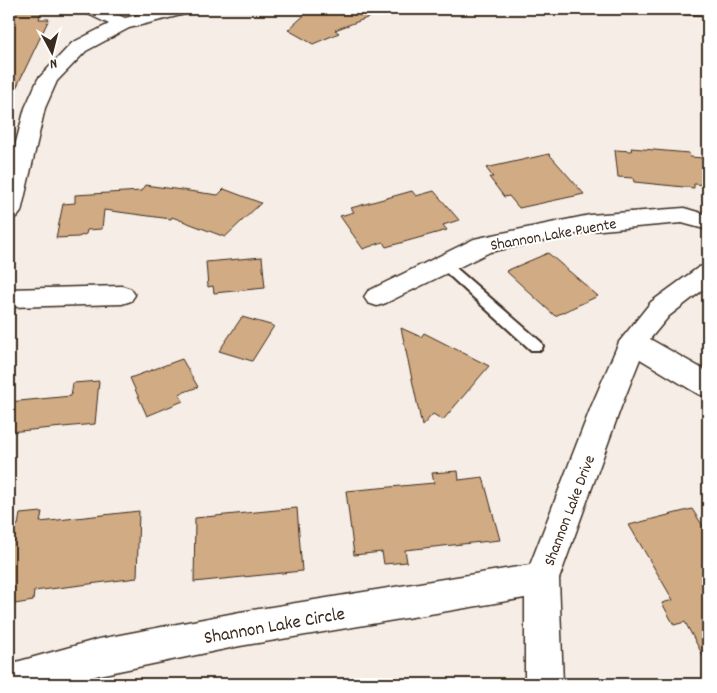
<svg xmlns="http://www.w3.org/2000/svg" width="717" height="693" font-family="Dekko,sans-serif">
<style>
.building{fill:#d1ab83;stroke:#3b2a1e}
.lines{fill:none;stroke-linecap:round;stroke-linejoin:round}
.lane-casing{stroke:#3b2a1e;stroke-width:4}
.street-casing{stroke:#3b2a1e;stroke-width:3}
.lane{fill:#fff;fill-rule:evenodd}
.street{fill:#fff;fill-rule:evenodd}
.labels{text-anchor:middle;stroke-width:4;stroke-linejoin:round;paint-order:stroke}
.street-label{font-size:16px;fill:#3b2a1e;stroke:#fff}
.near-street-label{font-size:19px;fill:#3b2a1e;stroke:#fff}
</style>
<rect width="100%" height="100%" fill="#f6eee6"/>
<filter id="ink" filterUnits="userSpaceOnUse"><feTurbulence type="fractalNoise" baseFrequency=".02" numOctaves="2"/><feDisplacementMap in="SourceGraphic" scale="10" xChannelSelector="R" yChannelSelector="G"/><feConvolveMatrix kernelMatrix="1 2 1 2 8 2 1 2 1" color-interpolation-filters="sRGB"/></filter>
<g filter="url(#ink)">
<!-- building -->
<path class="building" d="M 9,9 L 42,9 L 39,19 L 49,19 L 9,103 Z
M 311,9 L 385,9 L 386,11 L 335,30 L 339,33 L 313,44 L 288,30 Z
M 631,148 L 689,153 L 690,157 L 704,158 L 708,185 L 694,184 L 694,188 L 634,182 L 633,178 L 618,177 L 615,150 L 632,151 Z
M 549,154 L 584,194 L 519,208 L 509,196 L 504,197 L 489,177 L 493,177 L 486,168 Z
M 145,185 L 218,195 L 224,189 L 261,203 L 225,237 L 172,217 L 171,219 L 104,210 L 102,229 L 87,230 L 86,234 L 78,237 L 56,238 L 63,204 L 75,203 L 75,195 L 141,191 Z
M 412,191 L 416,196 L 434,191 L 459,220 L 443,225 L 447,230 L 386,247 L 383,242 L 363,249 L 340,216 L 354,212 L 351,208 Z
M 548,253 L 598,296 L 555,316 L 506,271 Z
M 262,257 L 265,288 L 214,293 L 213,286 L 208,287 L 206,262 Z
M 242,317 L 274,326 L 252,361 L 219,351 Z
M 401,328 L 421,337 L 424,333 L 489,366 L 443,420 L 433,414 L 422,426 Z
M 182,359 L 198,387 L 179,394 L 183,401 L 147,416 L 130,378 Z
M 99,381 L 95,424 L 9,432 L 9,402 L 71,396 L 73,383 Z
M 458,471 L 459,480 L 483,477 L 500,540 L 405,550 L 407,562 L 384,564 L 382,552 L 354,555 L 346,491 L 434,483 L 432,473 Z
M 297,508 L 302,571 L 194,582 L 195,518 Z
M 692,509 L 703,526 L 708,525 L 708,665 L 685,622 L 674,625 L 662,603 L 673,600 L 629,525 Z
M 139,511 L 137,578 L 34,591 L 33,601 L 9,605 L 9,526 L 18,525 L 20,514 L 42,512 L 40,522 Z"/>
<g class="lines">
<defs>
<path id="lane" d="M 444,260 L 448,261 L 541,342 L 543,346 L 541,350 L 531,350 L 440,267 L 438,264 L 440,261 Z"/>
<path id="street" d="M 83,9 L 105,9 L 125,18 L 163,9 L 192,9 L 189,13 L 129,28 L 86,51 L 57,81 L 45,108 L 21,212 L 17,217 L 9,219 L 9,169 L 25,108 L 38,79 L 72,43 L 109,24 L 86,13 Z
M 671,9 L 708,9 L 708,15 L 674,13 Z
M 684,208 L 708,215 L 708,230 L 682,223 L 590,231 L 490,252 L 386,303 L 377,306 L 368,303 L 364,297 L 368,291 L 474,239 L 483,237 L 590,215 Z
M 708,265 L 708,286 L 669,316 L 650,339 L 708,372 L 708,397 L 698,394 L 640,359 L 621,407 L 559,579 L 563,684 L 525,684 L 525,598 L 240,646 L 99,675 L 68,684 L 9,684 L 9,664 L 99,639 L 240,612 L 530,565 L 591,407 L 619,342 L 651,302 L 699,267 Z
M 122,286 L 131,289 L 135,295 L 131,301 L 122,304 L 9,307 L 9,289 Z"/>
</defs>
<!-- lane casing -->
<use href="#lane" class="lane-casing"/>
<!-- street casing -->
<use href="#street" class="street-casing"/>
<!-- lane -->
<use href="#lane" class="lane"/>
<!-- street -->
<use href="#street" class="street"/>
</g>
</g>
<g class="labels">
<!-- street labels -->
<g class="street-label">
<text transform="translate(553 233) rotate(-10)" y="6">Shannon Lake Puente</text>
<text transform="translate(568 510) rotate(-69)" y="6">Shannon Lake Drive</text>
</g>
<!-- near-street labels -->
<g class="near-street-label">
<text transform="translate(274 624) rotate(-10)" y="7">Shannon Lake Circle</text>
</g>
</g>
<!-- margin -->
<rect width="717" height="693" fill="none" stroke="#fff" stroke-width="30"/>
<rect x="15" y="15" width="687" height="663" fill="none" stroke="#3b2a1e" stroke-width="2" filter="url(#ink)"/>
<!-- north arrow -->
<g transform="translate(52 52) rotate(173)" stroke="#ffffff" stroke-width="4" paint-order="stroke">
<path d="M0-4L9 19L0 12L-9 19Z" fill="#3b2a1e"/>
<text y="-8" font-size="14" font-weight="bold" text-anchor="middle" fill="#3b2a1e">N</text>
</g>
</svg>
